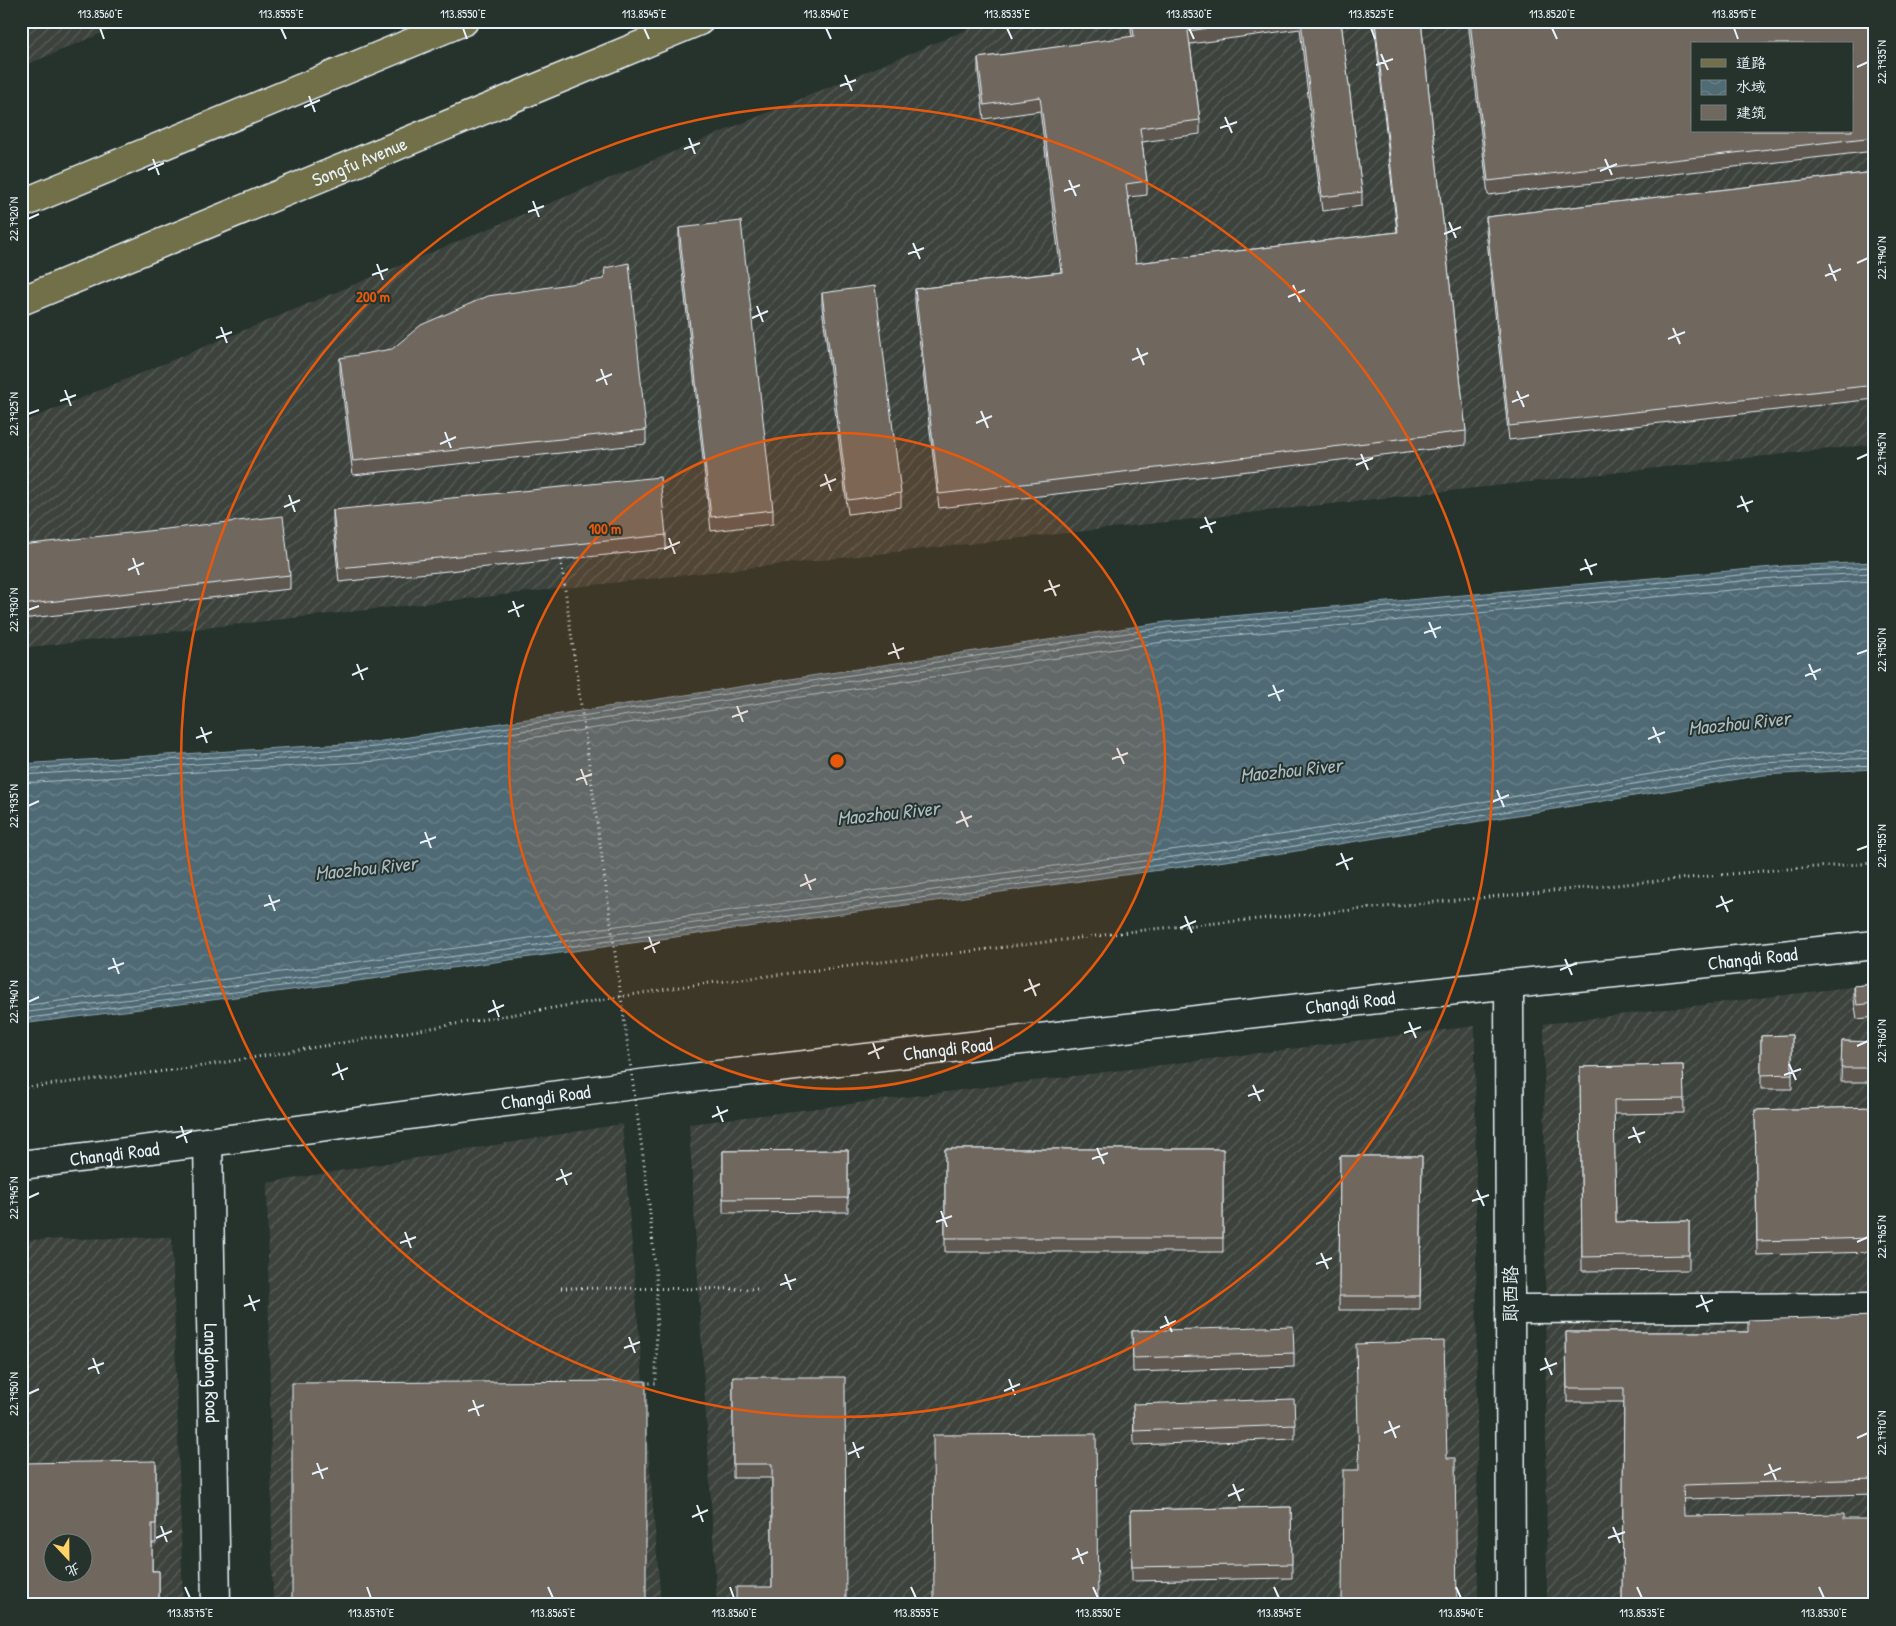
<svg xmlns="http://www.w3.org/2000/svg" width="1896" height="1626" font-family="'Patrick Hand','LXGW WenKai TC',sans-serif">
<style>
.industrial{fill:url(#industrial-furrows);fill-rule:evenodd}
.water{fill:url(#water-waves);stroke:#8ca1a9}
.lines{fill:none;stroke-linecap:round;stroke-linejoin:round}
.shore{stroke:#abbbc3;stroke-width:1}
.minor-casing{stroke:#e8f1f8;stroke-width:31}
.major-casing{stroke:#e8f1f8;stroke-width:31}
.path{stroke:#e8f1f8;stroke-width:3;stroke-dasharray:1 4;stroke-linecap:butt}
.minor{stroke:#26332d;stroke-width:28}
.major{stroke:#726f4a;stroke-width:28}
.path-bridge{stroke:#e8f1f8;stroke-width:3;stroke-dasharray:1 4;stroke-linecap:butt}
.wall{fill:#5f5951;stroke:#e8f1f8}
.building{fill:#6f685e;stroke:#e8f1f8;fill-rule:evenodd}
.ticks{fill:none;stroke:#e8f1f8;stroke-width:2}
.ring{fill:none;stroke:#e8590c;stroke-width:2.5}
.labels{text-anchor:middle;stroke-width:4;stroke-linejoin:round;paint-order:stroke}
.street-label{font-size:19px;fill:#e8f1f8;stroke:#26332d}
.water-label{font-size:20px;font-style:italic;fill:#abbbc3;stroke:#26332d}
.centre{fill:#e8590c;stroke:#26332d;stroke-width:2.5}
.ring-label{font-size:15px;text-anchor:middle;font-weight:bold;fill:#e8590c;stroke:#26332d;stroke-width:4;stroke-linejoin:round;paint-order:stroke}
.neatline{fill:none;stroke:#e8f1f8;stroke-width:2}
.ticks-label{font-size:12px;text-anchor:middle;fill:#e8f1f8}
</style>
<defs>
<pattern id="industrial-furrows" width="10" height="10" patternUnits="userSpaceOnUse" patternTransform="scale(1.25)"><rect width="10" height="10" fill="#3c433c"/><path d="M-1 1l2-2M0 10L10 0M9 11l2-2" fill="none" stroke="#585f59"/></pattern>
<pattern id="water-waves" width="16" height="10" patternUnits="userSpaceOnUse" patternTransform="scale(1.25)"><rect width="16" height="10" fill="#4f6b74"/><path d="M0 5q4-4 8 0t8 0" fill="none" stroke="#688189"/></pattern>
</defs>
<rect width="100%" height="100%" fill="#26332d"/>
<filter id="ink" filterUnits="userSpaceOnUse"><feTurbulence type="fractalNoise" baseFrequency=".02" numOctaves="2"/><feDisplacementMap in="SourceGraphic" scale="10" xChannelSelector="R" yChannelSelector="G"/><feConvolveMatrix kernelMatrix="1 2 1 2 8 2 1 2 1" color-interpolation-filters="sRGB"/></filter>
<g filter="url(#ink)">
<!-- industrial -->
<path class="industrial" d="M 21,21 L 131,21 L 21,67 Z
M 988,21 L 1875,21 L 1875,444 L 21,648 L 21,423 ZM 1692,44 L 1852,44 L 1852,131 L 1692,131 Z
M 1875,984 L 1875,1605 L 1547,1605 L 1544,1024 Z
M 1475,1026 L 1478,1605 L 717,1605 L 689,1124 Z
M 622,1124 L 661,1605 L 273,1605 L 267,1183 Z
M 172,1237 L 183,1605 L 21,1605 L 21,1240 ZM 52,1544 L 82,1544 L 82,1574 L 52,1574 Z"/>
<!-- water -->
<path class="water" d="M 1875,562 L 1875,769 L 1763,775 L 1290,852 L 299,989 L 21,1024 L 21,764 L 376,742 L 1166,622 L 1784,566 Z"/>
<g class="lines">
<!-- shore -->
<path class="shore" d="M 21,769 L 377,747 L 1167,627 L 1785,571 L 1875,567
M 21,775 L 378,753 L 1168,633 L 1785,577 L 1875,573
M 21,783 L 378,761 L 1169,641 L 1786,585 L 1875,581
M 21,1006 L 296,970 L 1287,834 L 1760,756 L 1875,751
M 21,1013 L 297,978 L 1288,841 L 1761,763 L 1875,758
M 21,1019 L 298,984 L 1289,847 L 1762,770 L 1875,765"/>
<defs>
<g id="minor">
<path d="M 1509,984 L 1511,1605"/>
<path id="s1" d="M 208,1142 L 216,1605"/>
<path id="s2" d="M 21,1165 L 208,1142 L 648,1083 L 1465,989 L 1875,945"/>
<path d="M 1510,1309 L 1875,1307"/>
</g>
<g id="major">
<path d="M 21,204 L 464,21"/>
<path id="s3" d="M 21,301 L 699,21"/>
</g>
</defs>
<!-- minor casing -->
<use href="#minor" class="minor-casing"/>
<!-- major casing -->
<use href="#major" class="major-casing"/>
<!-- path -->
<path class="path" d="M 21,1088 L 190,1068 L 685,986 L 1153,929 L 1773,870 L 1875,863
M 561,1288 L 760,1289"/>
<!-- minor -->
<use href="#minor" class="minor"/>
<!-- major -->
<use href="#major" class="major"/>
<!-- path-bridge -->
<path class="path-bridge" d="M 561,560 L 648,1193 L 657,1287 L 656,1383 L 642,1383
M 552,1382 L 563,1382"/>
</g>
<!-- wall -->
<path class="wall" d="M 1130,21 L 1341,21 L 1362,192 L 1362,206 L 1322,211 L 1300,29 L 1190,44 L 1200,120 L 1200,134 L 1142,142 L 1147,181 L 1147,195 L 1128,197 L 1136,263 L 1397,232 L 1374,21 L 1421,21 L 1466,431 L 1466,445 L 939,508 L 915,303 L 915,289 L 1061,272 L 1040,111 L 984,119 L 978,72 L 978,58 L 1132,37 Z
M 1468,21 L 1875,21 L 1875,151 L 1488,195 Z
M 1875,172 L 1875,399 L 1509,440 L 1486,231 L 1486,217 Z
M 679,228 L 773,510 L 773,524 L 711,531 L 679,243 Z
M 822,293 L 901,493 L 901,507 L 848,514 L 822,307 Z
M 340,358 L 646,430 L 646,444 L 353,475 L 340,372 Z
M 333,510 L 666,535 L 666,549 L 339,582 L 333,524 Z
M 21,545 L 290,575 L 290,589 L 21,619 Z
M 1875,984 L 1875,1017 L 1857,1019 L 1854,1000 L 1854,986 Z
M 1792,1035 L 1792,1089 L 1761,1089 L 1761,1036 Z
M 1842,1041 L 1875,1042 L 1875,1082 L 1841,1082 Z
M 1683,1065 L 1684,1113 L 1614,1114 L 1616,1222 L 1689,1221 L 1689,1270 L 1582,1271 L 1580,1067 Z
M 1875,1107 L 1875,1252 L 1757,1255 L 1755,1110 Z
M 945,1149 L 1223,1149 L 1223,1252 L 945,1252 Z
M 848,1150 L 848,1212 L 723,1213 L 723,1151 Z
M 1340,1156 L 1422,1156 L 1420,1310 L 1339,1310 Z
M 1875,1316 L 1875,1410 L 1872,1411 L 1874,1494 L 1683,1499 L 1622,1605 L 1624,1402 L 1567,1402 L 1566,1332 L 1748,1332 Z
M 1132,1331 L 1294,1353 L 1294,1367 L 1133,1372 Z
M 733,1377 L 846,1605 L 772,1587 L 772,1478 L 733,1478 Z
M 1133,1404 L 1295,1425 L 1295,1439 L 1134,1445 Z
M 156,1461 L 156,1543 L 152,1543 L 152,1571 L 159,1571 L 159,1605 L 21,1605 Z
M 1291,1507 L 1292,1578 L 1132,1581 L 1131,1510 Z"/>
<!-- building -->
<path class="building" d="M 1132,21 L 1256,21 L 1188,31 L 1200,120 L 1140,128 L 1147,181 L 1126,184 L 1136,263 L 1398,232 L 1375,21 L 1421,21 L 1466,431 L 939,494 L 915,289 L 1063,272 L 1040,97 L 984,105 L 978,58 L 1134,36 Z
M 1301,21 L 1341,21 L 1362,192 L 1322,197 Z
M 1470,21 L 1875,21 L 1875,137 L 1488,181 ZM 1692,44 L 1852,44 L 1852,131 L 1692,131 Z
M 1875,172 L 1875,385 L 1509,426 L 1486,217 Z
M 741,221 L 773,510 L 711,517 L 679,228 Z
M 629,263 L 646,430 L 353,461 L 340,358 L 392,349 L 421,325 L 488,296 L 604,279 L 605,268 Z
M 875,286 L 901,493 L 848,500 L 822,293 Z
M 660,477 L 666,535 L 339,568 L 333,510 Z
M 283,516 L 290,575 L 21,605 L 21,545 Z
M 1875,984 L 1875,1003 L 1857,1005 L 1854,986 Z
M 1792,1035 L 1792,1074 L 1761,1075 L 1761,1036 Z
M 1842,1041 L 1875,1042 L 1875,1068 L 1841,1068 Z
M 1683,1065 L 1684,1099 L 1614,1100 L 1616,1222 L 1689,1221 L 1689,1255 L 1582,1257 L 1580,1067 Z
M 1875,1107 L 1875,1238 L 1757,1241 L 1755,1110 Z
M 945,1149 L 1223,1149 L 1223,1238 L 945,1238 Z
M 848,1150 L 848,1198 L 723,1199 L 723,1151 Z
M 1340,1156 L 1422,1156 L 1420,1296 L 1339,1296 Z
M 1875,1316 L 1875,1396 L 1872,1396 L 1874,1479 L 1683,1485 L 1684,1516 L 1844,1514 L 1844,1519 L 1875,1519 L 1875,1605 L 1622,1605 L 1624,1388 L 1567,1388 L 1566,1332 L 1748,1332 L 1748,1320 Z
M 1293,1326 L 1294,1353 L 1133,1358 L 1132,1331 Z
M 1444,1341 L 1447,1458 L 1455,1458 L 1457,1605 L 1342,1605 L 1343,1470 L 1359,1470 L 1356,1344 Z
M 733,1377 L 845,1377 L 846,1605 L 736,1605 L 736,1587 L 772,1587 L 772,1464 L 733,1464 Z
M 646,1381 L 646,1605 L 292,1605 L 292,1383 Z
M 1294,1399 L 1295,1425 L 1134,1431 L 1133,1404 Z
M 1096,1434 L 1098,1605 L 934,1605 L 933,1435 Z
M 156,1461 L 156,1524 L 152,1524 L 152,1571 L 159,1571 L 159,1599 L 153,1599 L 153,1605 L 21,1605 L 21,1463 ZM 52,1544 L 82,1544 L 82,1574 L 52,1574 Z
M 1291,1507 L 1292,1564 L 1132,1567 L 1131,1510 Z"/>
</g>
<!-- ticks -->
<path class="ticks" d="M 100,28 L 104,39M 281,28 L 286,39M 463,28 L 467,39M 644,28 L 649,39M 826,28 L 831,39M 1007,28 L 1012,39M 1189,28 L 1194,39M 1371,28 L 1375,39M 1552,28 L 1557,39M 1734,28 L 1738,39M 1381,54 L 1388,70M 1376,65 L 1393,59M 1857,67 L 1868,62M 845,75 L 852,91M 840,86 L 856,80M 309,96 L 315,112M 304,107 L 320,100M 1225,117 L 1232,133M 1220,128 L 1237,122M 689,138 L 695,154M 684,149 L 700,143M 153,159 L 159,175M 1605,159 L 1612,175M 148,170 L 164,163M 1600,171 L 1617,164M 1069,180 L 1076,196M 1064,191 L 1080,185M 533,201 L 539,217M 528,212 L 544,206M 28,219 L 39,214M 1449,222 L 1456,238M 1444,234 L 1461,227M 913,243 L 920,259M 908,254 L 924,248M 1857,263 L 1868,258M 377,264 L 383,280M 1829,264 L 1836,281M 372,275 L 388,269M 1825,276 L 1841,269M 1293,285 L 1300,302M 1288,297 L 1305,290M 757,306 L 763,322M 752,318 L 768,311M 221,327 L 227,343M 1673,328 L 1680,344M 216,338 L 232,332M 1668,339 L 1685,332M 1137,348 L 1144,365M 1132,360 L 1148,353M 601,369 L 607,385M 596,381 L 612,374M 65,390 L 71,406M 1517,391 L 1524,407M 60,401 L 76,395M 1512,402 L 1529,395M 981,411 L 988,428M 28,414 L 39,410M 976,423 L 992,416M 445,432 L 451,448M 440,444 L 456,437M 1361,454 L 1368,470M 1857,459 L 1868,454M 1356,465 L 1373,458M 825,474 L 831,491M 820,486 L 836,479M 289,495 L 295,512M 1741,496 L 1748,512M 284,507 L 300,500M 1737,507 L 1753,501M 1205,517 L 1212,533M 1200,528 L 1216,522M 669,538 L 675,554M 664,549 L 680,542M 133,558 L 139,575M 1585,559 L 1592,575M 128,570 L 144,563M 1580,570 L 1597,564M 1049,580 L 1056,596M 1044,591 L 1060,585M 513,601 L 519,617M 28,610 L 39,606M 508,612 L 524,605M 1429,622 L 1436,638M 1424,633 L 1441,627M 893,643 L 899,659M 888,654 L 904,648M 1857,654 L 1868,650M 357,664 L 363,680M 1809,664 L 1816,680M 352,675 L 368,668M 1805,676 L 1821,669M 1273,685 L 1280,701M 1268,696 L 1284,690M 737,706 L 743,722M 732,717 L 748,711M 201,727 L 207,743M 1653,727 L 1660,743M 196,738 L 212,732M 1648,739 L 1665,732M 1117,748 L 1124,764M 1112,759 L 1128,753M 581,769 L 587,785M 576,780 L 592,774M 1497,790 L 1504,807M 1492,802 L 1509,795M 28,806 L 39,801M 961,811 L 968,827M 956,823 L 972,816M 425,832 L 431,848M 420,843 L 436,837M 1857,850 L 1868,846M 1341,853 L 1348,870M 1336,865 L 1353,858M 805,874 L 811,890M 800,886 L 816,879M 269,895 L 275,911M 1721,896 L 1728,912M 264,906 L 280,900M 1716,907 L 1733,900M 1185,916 L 1192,933M 1180,928 L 1196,921M 649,937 L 655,953M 644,949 L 660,942M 113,958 L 119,974M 1565,959 L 1572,975M 108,969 L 124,963M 1560,970 L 1577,963M 1029,979 L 1036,996M 1024,991 L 1040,984M 493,1000 L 499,1017M 28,1002 L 39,997M 488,1012 L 504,1005M 1409,1022 L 1416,1038M 1404,1033 L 1421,1027M 873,1043 L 879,1059M 1857,1046 L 1868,1041M 868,1054 L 884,1047M 337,1063 L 343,1080M 1789,1064 L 1796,1080M 332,1075 L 348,1068M 1784,1075 L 1801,1069M 1253,1085 L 1260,1101M 1248,1096 L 1264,1090M 717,1106 L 723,1122M 712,1117 L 728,1110M 181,1126 L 187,1143M 1633,1127 L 1640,1143M 176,1138 L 192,1131M 1628,1138 L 1645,1132M 1097,1148 L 1104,1164M 1092,1159 L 1108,1153M 561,1169 L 567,1185M 556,1180 L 572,1173M 1477,1190 L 1484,1206M 28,1198 L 39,1193M 1472,1201 L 1489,1195M 941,1211 L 947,1227M 936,1222 L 952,1216M 405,1232 L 411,1248M 1857,1242 L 1868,1237M 400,1243 L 416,1237M 1321,1253 L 1328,1269M 1316,1264 L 1332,1258M 785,1274 L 791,1290M 780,1285 L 796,1279M 249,1295 L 255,1311M 1701,1295 L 1708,1312M 244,1306 L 260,1300M 1696,1307 L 1713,1300M 1165,1316 L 1172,1332M 1160,1328 L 1176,1321M 629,1337 L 635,1353M 624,1348 L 640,1342M 93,1358 L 99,1374M 1545,1358 L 1552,1375M 88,1369 L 104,1363M 1540,1370 L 1557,1363M 1009,1379 L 1015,1395M 1004,1391 L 1020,1384M 28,1394 L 39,1389M 473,1400 L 479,1416M 468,1411 L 484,1405M 1389,1421 L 1396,1438M 1384,1433 L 1400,1426M 1857,1438 L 1868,1433M 853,1442 L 859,1458M 848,1454 L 864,1447M 317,1463 L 323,1479M 1769,1464 L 1776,1480M 312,1474 L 328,1468M 1764,1475 L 1781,1468M 1233,1484 L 1240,1501M 1228,1496 L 1244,1489M 697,1505 L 703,1522M 692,1517 L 708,1510M 161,1526 L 167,1542M 1613,1527 L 1620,1543M 156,1538 L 172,1531M 1608,1538 L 1625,1532M 1077,1548 L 1083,1564M 1072,1559 L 1088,1552M 185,1587 L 190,1598M 367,1587 L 371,1598M 548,1587 L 553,1598M 730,1587 L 734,1598M 911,1587 L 916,1598M 1093,1587 L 1098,1598M 1274,1587 L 1279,1598M 1456,1587 L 1461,1598M 1637,1587 L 1642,1598M 1819,1587 L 1824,1598"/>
<!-- distance rings -->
<circle cx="837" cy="761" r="328" fill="#e8590c" fill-opacity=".12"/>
<g class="ring">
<circle cx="837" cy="761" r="328"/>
<circle cx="837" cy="761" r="656"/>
</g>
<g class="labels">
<!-- street labels -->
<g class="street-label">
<text dy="7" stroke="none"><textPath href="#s3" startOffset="366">Songfu Avenue</textPath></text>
<text dy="7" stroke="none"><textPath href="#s2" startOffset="1744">Changdi Road</textPath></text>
<text dy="7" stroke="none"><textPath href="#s2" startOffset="1339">Changdi Road</textPath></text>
<text dy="7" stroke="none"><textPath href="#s2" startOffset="934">Changdi Road</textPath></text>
<text dy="7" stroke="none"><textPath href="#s2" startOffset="529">Changdi Road</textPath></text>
<text dy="7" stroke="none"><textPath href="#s2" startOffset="94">Changdi Road</textPath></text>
<text transform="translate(1510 1294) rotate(-90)" y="7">郎西路</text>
<text dy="7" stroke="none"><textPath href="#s1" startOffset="231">Langdong Road</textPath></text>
</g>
<!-- water labels -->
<g class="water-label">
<text transform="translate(1739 723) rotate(-6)" y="7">Maozhou River</text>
<text transform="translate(1291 770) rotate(-6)" y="7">Maozhou River</text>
<text transform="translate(888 813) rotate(-6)" y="7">Maozhou River</text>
<text transform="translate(366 868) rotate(-6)" y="7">Maozhou River</text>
</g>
</g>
<circle cx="837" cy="761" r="8" class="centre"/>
<g class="ring-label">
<text x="373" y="302">200 m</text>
<text x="605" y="534">100 m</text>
</g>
<!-- margin -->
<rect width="1896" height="1626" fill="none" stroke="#26332d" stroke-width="55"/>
<!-- legend -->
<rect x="1691" y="42" width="162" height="90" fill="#26332d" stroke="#747f7e"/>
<rect x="1701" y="59" width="25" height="8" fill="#726f4a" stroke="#747f7e"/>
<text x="1736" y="68" font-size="15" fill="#e8f1f8">道路</text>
<rect x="1701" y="80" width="25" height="15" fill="url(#water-waves)" stroke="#747f7e"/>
<text x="1736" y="92" font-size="15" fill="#e8f1f8">水域</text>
<rect x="1701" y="105" width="25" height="15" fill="#6f685e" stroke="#747f7e"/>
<text x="1736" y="118" font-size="15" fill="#e8f1f8">建筑</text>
<!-- north arrow -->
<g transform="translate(68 1558) rotate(158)"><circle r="24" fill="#26332d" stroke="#747f7e"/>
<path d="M0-4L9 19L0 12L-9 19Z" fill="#ffd166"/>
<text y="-8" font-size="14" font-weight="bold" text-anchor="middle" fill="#e8f1f8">北</text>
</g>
<rect x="28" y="28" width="1840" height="1570" class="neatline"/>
<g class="ticks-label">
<text x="100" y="18">113.8560°E</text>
<text x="281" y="18">113.8555°E</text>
<text x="463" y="18">113.8550°E</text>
<text x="644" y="18">113.8545°E</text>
<text x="826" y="18">113.8540°E</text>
<text x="1007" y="18">113.8535°E</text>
<text x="1189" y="18">113.8530°E</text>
<text x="1371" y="18">113.8525°E</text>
<text x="1552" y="18">113.8520°E</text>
<text x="1734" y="18">113.8515°E</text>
<text transform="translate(1882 62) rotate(-90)" y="4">22.7935°N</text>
<text transform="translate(14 219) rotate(-90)" y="4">22.7920°N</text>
<text transform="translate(1882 258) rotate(-90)" y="4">22.7940°N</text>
<text transform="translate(14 414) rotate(-90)" y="4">22.7925°N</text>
<text transform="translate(1882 454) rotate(-90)" y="4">22.7945°N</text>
<text transform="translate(14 610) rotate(-90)" y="4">22.7930°N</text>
<text transform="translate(1882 650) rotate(-90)" y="4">22.7950°N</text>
<text transform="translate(14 806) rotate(-90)" y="4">22.7935°N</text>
<text transform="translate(1882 846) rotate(-90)" y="4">22.7955°N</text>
<text transform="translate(14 1002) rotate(-90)" y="4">22.7940°N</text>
<text transform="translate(1882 1041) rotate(-90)" y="4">22.7960°N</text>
<text transform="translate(14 1198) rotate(-90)" y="4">22.7945°N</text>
<text transform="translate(1882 1237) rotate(-90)" y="4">22.7965°N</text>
<text transform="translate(14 1394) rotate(-90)" y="4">22.7950°N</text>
<text transform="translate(1882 1433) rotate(-90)" y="4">22.7970°N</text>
<text x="190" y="1617">113.8575°E</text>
<text x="371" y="1617">113.8570°E</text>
<text x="553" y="1617">113.8565°E</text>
<text x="734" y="1617">113.8560°E</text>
<text x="916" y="1617">113.8555°E</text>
<text x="1098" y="1617">113.8550°E</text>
<text x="1279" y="1617">113.8545°E</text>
<text x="1461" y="1617">113.8540°E</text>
<text x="1642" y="1617">113.8535°E</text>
<text x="1824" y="1617">113.8530°E</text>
</g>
</svg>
